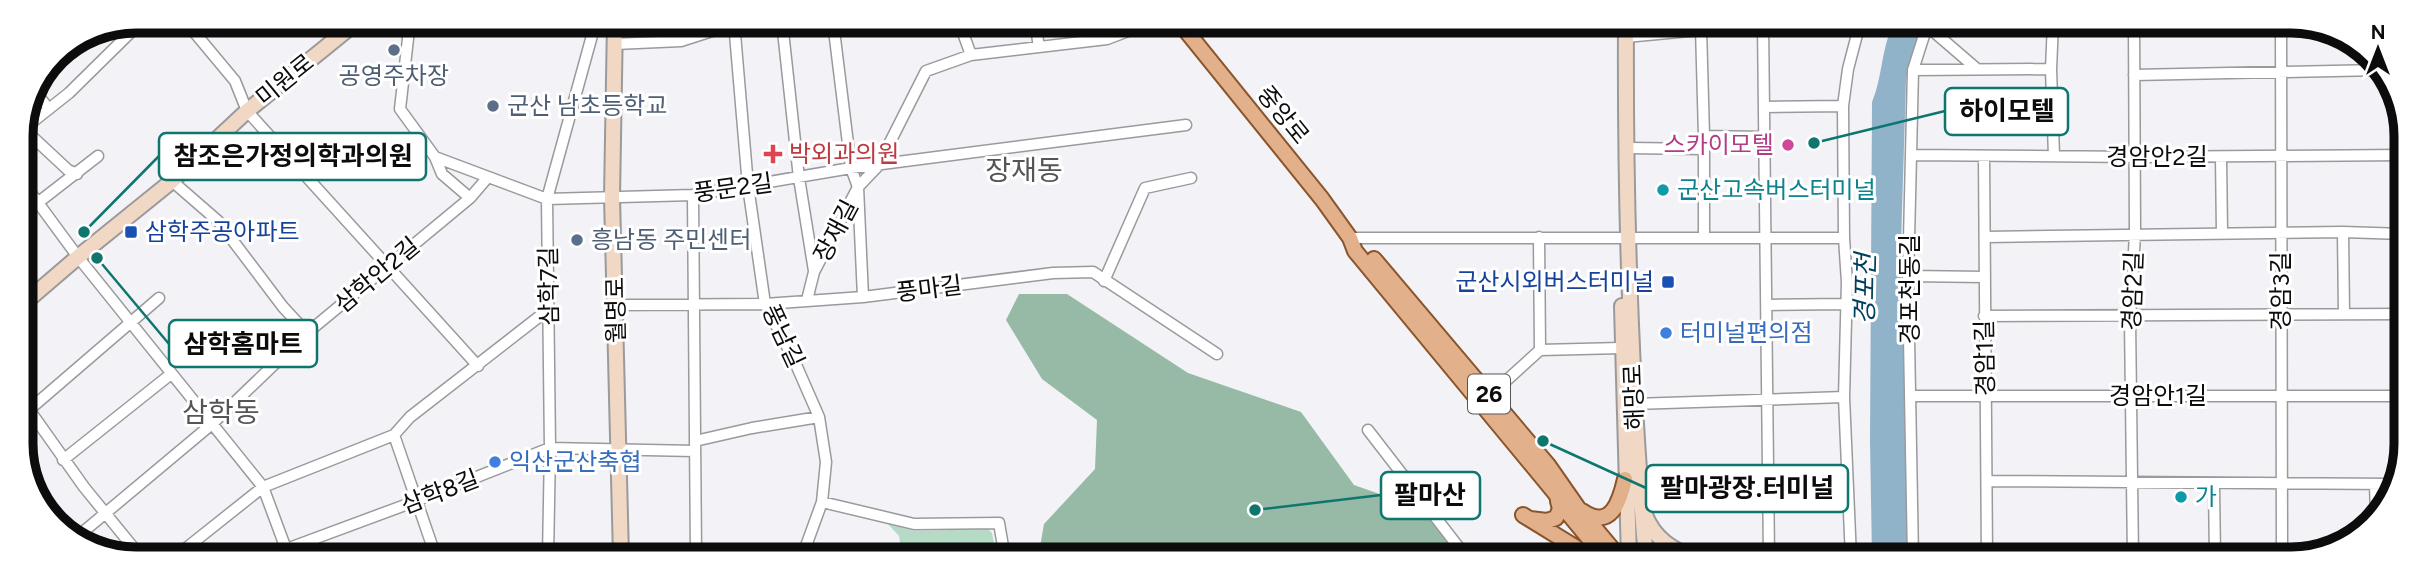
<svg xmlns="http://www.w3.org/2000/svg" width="2427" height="580" font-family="Figtree,'Noto Sans KR',sans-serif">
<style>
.green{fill:#b5dac5}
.forest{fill:#96baa5}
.water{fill:#91b3ca}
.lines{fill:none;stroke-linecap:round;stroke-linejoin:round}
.street-casing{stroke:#9a9a9d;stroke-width:13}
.secondary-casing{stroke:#9a9a9d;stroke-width:18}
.primary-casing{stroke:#8b552c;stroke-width:18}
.street{stroke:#fff;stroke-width:10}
.secondary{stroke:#f1d8c4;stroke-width:14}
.primary{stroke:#e2b08a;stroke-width:14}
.service-dot{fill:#5c6f8a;stroke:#fff;stroke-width:2.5}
.hotel-dot{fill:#d1479c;stroke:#fff;stroke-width:2.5}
.health-dot{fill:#e0444e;stroke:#fff;stroke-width:2.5}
.culture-dot{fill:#0f9aa8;stroke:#fff;stroke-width:2.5}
.transit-dot{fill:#1a4fb4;stroke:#fff;stroke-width:2.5}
.shop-dot{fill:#3f7fe0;stroke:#fff;stroke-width:2.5}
.labels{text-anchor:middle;stroke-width:6;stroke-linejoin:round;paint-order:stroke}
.shield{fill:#fff;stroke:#555556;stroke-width:2}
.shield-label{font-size:23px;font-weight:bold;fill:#0c0c0d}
.service-label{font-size:24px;fill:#4e5e75;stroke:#fff;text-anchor:start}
.street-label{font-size:24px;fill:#0c0c0d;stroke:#fff}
.hotel-label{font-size:24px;fill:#b23c85;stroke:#fff;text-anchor:end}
.health-label{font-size:24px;fill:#be3a42;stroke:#fff;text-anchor:start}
.culture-label{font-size:24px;fill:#0d838f;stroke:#fff;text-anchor:start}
.transit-label{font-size:24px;fill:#164399;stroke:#fff;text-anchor:start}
.shop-label{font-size:24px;fill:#366cbe;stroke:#fff;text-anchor:start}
.water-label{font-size:26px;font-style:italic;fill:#003f5e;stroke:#fff}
.quarter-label{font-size:28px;fill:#555558;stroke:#fff}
.rim{fill:none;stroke:#0c0c0d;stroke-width:9}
.leader{fill:none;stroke:#0f766e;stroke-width:2.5}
.callout-dot{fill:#0f766e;stroke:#fff;stroke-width:2.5}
.callout{fill:#fff;stroke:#0f766e;stroke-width:2.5}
.callout-label{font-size:26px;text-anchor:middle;font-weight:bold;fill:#0c0c0d}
</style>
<rect width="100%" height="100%" fill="#f3f3f7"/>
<!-- green -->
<path class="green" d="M 888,524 L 914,531 L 988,529 L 992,533 L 997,558 L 902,554 L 899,536 Z"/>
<!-- forest -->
<path class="forest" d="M 1019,294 L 1067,294 L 1188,373 L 1301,412 L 1354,485 L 1422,509 L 1461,558 L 1038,558 L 1044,524 L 1095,469 L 1097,420 L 1042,379 L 1006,320 Z"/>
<!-- water -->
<path class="water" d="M 1894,23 L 1926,23 L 1919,44 L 1911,57 L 1906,81 L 1900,275 L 1905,288 L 1909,558 L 1872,558 L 1870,441 L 1872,102 C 1883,76 1881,48 1894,23 Z"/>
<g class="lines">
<defs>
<path id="street" d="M 185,21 L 235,81 L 247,111 L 478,366
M 410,21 L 400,109 L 435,157 L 547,199 L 693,195 L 851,168 L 1186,125
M 734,22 L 748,186 L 765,304 L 794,360 L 819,417 L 826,462 L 822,502 L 802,557
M 782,22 L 799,178 L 814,271
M 833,22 L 851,168 L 858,187 L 863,297
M 959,22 L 971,55
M 1035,22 L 1039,47
M 1105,22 L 1107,39
M 1763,23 L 1769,558
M 2053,23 L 2051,69 L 2054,156
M 2281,23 L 2282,559
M 1927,26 L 1977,69
M 1701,28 L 1704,136 L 1704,237
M 1626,37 L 1763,24
M 615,44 L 681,41 L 734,24 L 783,28 L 829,22
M 1913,70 L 2051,69
M 2134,75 L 2380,70
M 37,94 L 49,109
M 1764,107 L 1843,106
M 24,129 L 68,170 L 77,174
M 21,131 L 69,93 L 134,29 L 147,21
M 1704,136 L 1764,137
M 1628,148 L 1704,149
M 1911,155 L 2135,157 L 2404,155
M 435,157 L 442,174 L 470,198
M 1984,157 L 1987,559
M 2221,157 L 2222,233
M 22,181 L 78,257 L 263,487 L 289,557
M 172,181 L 218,221 L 283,307 L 307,333
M 693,195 L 696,554
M 22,215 L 98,156
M 2343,232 L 2344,313
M 1539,237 L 1540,350
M 1986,237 L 2343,232 L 2404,234
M 1350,238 L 1844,238
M 1909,276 L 1985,277
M 1104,281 L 1145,188 L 1191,178
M 807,300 L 814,272 L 858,187 L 878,166 L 926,71 L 971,55 L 1107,39 L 1152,22
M 616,305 L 765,304 L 863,297 L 1053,273 L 1093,272 L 1217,354
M 1767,305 L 1846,304
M 1984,316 L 2404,314
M 1540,350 L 1621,348
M 1911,396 L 2404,396
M 1486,399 L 1540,350
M 23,401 L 84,487 L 141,557
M 1634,404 L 1844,397
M 30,409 L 159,298
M 1368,430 L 1467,558
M 394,435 L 436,557
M 695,441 L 752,428 L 819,417
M 63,460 L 171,374
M 1987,481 L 2394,484
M 2214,484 L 2215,559
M 2375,484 L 2376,515
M 822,502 L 914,524 L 999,523 L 1005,558
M 77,537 L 212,424 L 307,333 L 470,198 L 488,177
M 175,557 L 263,487 L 394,435 L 410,417 L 549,309
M 265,557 L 416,501 L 550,448 L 695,451
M 548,557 L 550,448 L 547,199 L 596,21
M 600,557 L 621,552 L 802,557
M 1851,558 L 1844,397 L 1847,282 L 1844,238 L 1843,106 L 1848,69 L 1860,23
M 1913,558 L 1908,282 L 1913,70 L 1928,23
M 2133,559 L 2130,320 L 2135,234 L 2134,23"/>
<path id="secondary" d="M 615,21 L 612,197 L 621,557
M 1626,22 C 1625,201 1630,380 1646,558
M 22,305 L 78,257 L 172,181 L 247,111 L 358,21
M 1622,306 L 1629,558
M 1645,515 C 1654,538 1672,550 1695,558
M 1809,558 L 1863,558"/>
<path id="primary" d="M 1179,22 L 1322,199 L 1350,238 L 1355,251 L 1555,493 L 1567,512 L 1605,558
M 1374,259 L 1548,465 L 1578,508 L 1620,558
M 1582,511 C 1611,531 1620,501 1625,479
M 1523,515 L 1575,547 L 1583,554
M 1530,519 L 1547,521 L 1556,518 L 1560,509 L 1558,501"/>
</defs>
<!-- street casing -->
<use href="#street" class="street-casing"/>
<!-- secondary casing -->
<use href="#secondary" class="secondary-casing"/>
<!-- primary casing -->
<use href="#primary" class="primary-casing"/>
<!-- street -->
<use href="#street" class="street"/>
<!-- secondary -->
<use href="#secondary" class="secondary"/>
<!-- primary -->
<use href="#primary" class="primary"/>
</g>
<!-- markers -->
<g class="service-dot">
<circle cx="394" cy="50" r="7"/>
<circle cx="493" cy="106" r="7"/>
<circle cx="577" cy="240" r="7"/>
</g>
<circle class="hotel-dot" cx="1788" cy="145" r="7"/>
<path class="health-dot" d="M769.5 143.5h7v7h7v7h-7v7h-7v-7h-7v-7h7z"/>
<g class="culture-dot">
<circle cx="1663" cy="190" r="7"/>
<circle cx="2181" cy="497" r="7"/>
</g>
<g class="transit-dot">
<rect x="124" y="225" width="14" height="14" rx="3.5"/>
<rect x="1661" y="275" width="14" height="14" rx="3.5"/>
</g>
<g class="shop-dot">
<circle cx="1666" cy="333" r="7"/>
<circle cx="495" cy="462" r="7"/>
</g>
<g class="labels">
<!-- shield labels -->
<rect class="shield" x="1468" y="374.5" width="42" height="39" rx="5"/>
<g class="shield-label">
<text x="1489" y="402">26</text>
</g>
<!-- service labels -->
<g class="service-label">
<text x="394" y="84" text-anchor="middle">공영주차장</text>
<text x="507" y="114">군산 남초등학교</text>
<text x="591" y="248">흥남동 주민센터</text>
</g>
<!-- street labels -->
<g class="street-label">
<text transform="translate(285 80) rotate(-39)" y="8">미원로</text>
<text transform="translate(1283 115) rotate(51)" y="8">중앙로</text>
<text x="2157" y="165">경암안2길</text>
<text transform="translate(733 188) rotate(-8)" y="8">풍문2길</text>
<text transform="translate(836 231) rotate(-62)" y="8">장재길</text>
<text transform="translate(377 275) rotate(-40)" y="8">삼학안2길</text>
<text transform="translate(549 286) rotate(-91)" y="8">삼학7길</text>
<text transform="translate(929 289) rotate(-7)" y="8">풍마길</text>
<text transform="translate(1910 289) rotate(-90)" y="8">경포천동길</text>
<text transform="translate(2133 291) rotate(-88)" y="8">경암2길</text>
<text transform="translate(2281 291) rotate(-90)" y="8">경암3길</text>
<text transform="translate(616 310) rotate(-91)" y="8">월명로</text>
<text transform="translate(783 336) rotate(65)" y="8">풍남길</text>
<text transform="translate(1985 358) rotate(-91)" y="8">경암1길</text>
<text x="2158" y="404">경암안1길</text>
<text transform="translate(1634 397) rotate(-92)" y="8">해망로</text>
<text transform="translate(440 492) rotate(-21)" y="8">삼학8길</text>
</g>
<!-- hotel labels -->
<g class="hotel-label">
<text x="1774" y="153">스카이모텔</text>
</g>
<!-- health labels -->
<g class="health-label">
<text x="789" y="162">박외과의원</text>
</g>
<!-- culture labels -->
<g class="culture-label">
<text x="1677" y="198">군산고속버스터미널</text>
<text x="2195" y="505">가</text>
</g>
<!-- transit labels -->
<g class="transit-label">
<text x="145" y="240">삼학주공아파트</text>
<text x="1654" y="290" text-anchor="end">군산시외버스터미널</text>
</g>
<!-- shop labels -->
<g class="shop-label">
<text x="1680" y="341">터미널편의점</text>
<text x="509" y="470">익산군산축협</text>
</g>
<!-- water labels -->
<g class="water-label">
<text transform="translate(1865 289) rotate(-89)" y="9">경포천</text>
</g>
<!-- quarter labels -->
<g class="quarter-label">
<text x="1024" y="180">장재동</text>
<text x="221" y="422">삼학동</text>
</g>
</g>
<!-- crop -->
<path d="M0 0H2427V580H0ZM136 33H2291A103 103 0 0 1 2394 136V444A103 103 0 0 1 2291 547H136A103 103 0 0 1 33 444V136A103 103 0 0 1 136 33Z" fill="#fff" fill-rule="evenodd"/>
<path class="rim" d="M136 33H2291A103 103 0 0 1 2394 136V444A103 103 0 0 1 2291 547H136A103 103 0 0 1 33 444V136A103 103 0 0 1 136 33Z"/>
<!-- callouts -->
<path class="leader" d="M1814 143L1945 111M84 232L159 156M97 258L169 344M1543 441L1646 488M1255 510L1381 495"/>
<g class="callout-dot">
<circle cx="1814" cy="143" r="7"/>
<circle cx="84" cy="232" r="7"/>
<circle cx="97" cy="258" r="7"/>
<circle cx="1543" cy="441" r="7"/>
<circle cx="1255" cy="510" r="7"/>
</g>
<g class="callout">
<rect x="1945" y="88" width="123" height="47" rx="7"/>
<rect x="159" y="133" width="267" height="47" rx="7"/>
<rect x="169" y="320" width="148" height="47" rx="7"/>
<rect x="1646" y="465" width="202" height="47" rx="7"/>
<rect x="1381" y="472" width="99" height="47" rx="7"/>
</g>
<g class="callout-label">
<text x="2007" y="120">하이모텔</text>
<text x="293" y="165">참조은가정의학과의원</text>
<text x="243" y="353">삼학홈마트</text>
<text x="1747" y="497">팔마광장.터미널</text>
<text x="1430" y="504">팔마산</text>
</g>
<!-- north arrow -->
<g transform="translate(2378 49)" stroke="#ffffff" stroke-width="5" paint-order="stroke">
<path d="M0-5L12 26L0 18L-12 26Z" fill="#0c0c0d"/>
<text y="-10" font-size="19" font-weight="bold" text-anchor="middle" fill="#0c0c0d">N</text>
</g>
</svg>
